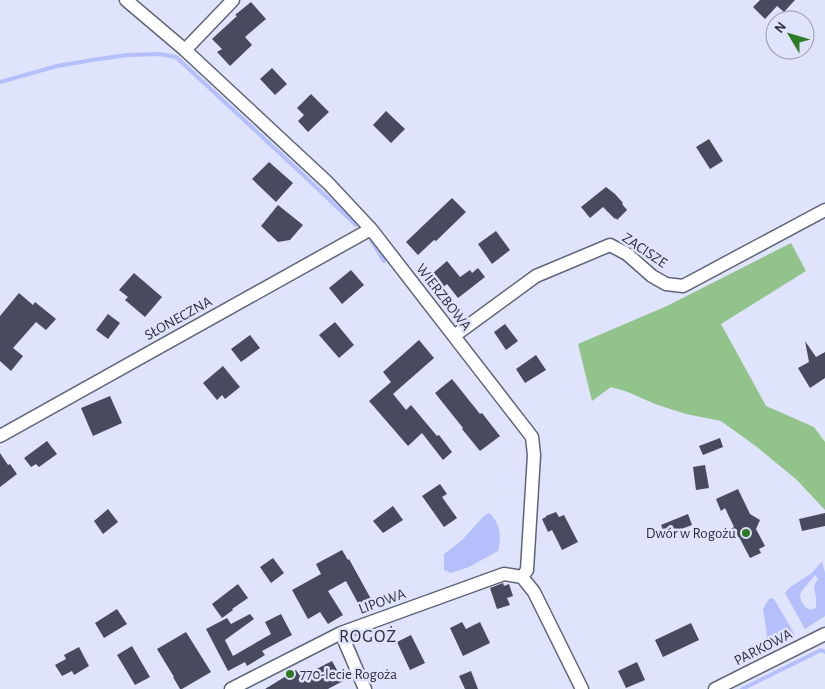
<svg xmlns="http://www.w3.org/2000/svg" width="825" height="689" font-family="'Alegreya Sans',sans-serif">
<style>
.green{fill:#91c38a}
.water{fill:#b4bffc;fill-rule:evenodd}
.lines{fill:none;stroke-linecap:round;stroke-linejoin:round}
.stream{stroke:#b4bffc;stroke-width:4}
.building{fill:#484b5e}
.minor-casing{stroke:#606478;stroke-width:15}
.minor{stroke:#fff;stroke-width:12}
.poi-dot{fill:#2d7c25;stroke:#dfe3fb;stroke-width:2}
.labels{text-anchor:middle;stroke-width:5;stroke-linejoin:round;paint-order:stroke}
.street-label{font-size:15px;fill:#2f313a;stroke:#dfe3fb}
.poi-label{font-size:15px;fill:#2f313a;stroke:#dfe3fb;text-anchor:end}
.quarter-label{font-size:18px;letter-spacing:1px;fill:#2f313a;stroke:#dfe3fb}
</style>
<rect width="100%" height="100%" fill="#dfe3fb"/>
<!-- green -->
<path class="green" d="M 791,243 L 806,271 L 721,324 L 766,406 L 814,427 L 825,442 L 825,510 L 797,480 L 757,447 L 721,421 L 686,414 L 655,404 L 628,392 L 611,387 L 592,401 L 578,344 L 667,306 Z"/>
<!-- water -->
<path class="water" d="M 489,513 C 500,521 502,538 498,551 L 469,567 L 451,573 L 444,570 L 444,554 L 462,540 L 484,516 Z
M 822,561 L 825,573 L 825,616 L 805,629 L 785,593 L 789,588 L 812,573 ZM 815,575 L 818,579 L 814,586 L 816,598 L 816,608 L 810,610 C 804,607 798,599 801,592 C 803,589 812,579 815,575 Z
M 771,598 L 774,599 L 795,635 C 787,641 780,646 769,646 L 767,642 L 766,628 L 763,609 L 768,600 Z"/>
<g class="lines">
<!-- stream -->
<path class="stream" d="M 0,82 L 57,66 L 92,60 L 128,55 L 160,54 L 176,57 L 297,169 L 356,225
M 371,240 L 384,261
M 742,689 L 821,650 L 825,652"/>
</g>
<!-- building -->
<path class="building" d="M 760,0 L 795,0 L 784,12 L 777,6 L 765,19 L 753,7 Z
M 251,2 L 266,19 L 245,37 L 252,45 L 230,66 L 217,52 L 222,49 L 212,39 L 237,16 L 235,15 Z
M 272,68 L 287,84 L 275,95 L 260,79 Z
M 311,94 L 329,112 L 308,132 L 298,121 L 304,115 L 297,108 Z
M 386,111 L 405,129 L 391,143 L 373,125 Z
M 709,139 L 723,161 L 710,169 L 696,147 Z
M 269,162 L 293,183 L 276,202 L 252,179 Z
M 606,187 L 615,194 L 623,203 L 622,204 L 627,210 L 617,220 L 616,218 L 615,219 L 603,207 L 590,218 L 581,207 Z
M 452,198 L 466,212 L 436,241 L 434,240 L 418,255 L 406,242 Z
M 278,205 L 303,225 L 290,240 L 278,242 L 261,226 Z
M 496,231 L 510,250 L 492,264 L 478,244 Z
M 447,261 L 460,277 L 470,270 L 472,273 L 478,268 L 485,277 L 458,298 L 447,284 L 436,293 L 425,280 Z
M 351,270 L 364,285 L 342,304 L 329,288 Z
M 134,273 L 162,297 L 145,317 L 125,300 L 128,297 L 119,290 Z
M 19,293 L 33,305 L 35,302 L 56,319 L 46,330 L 36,322 L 13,348 L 23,356 L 11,371 L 0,361 L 0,316 Z
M 108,314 L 120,323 L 108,339 L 96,330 Z
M 335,322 L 354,345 L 339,358 L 319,335 Z
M 505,324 L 518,341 L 506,350 L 494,332 Z
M 250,335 L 260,348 L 241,362 L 231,349 Z
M 419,340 L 434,358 L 393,394 L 406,410 L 411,405 L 437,436 L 439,435 L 452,452 L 443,460 L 422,433 L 408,446 L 369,401 L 391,382 L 383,372 Z
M 805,341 L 816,357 L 825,352 L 825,378 L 810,388 L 798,368 L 809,362 Z
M 536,355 L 546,370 L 525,383 L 516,369 Z
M 223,366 L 240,387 L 225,399 L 222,395 L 217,400 L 203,383 Z
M 452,379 L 480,414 L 482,413 L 500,436 L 480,451 L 462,429 L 463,428 L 435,393 Z
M 110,396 L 122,423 L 93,436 L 81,408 Z
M 720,438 L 723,447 L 703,455 L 699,446 Z
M 47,441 L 57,454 L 39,467 L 36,464 L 31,467 L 24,458 Z
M 0,453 L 8,465 L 10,464 L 17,474 L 0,487 Z
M 705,465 L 709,488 L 696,490 L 693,467 Z
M 440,484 L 447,494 L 442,497 L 457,518 L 444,527 L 422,496 Z
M 738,489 L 750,514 L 760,520 L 756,529 L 765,546 L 759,549 L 761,553 L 750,558 L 739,537 L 735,539 L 731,529 L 734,527 L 725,508 L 721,511 L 716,499 Z
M 393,506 L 403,520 L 383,533 L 373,521 Z
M 108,509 L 118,522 L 103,534 L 94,521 Z
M 556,512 L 559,517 L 564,515 L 578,542 L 562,550 L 552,530 L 548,532 L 542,519 L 546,517 L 546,516 Z
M 825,513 L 825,526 L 802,531 L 799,519 Z
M 688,514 L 692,525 L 665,535 L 661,525 Z
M 342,550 L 348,560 L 349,559 L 371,599 L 359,605 L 346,581 L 328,591 L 343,615 L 328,624 L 320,612 L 308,619 L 292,590 L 321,574 L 316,564 Z
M 273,558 L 284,573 L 271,583 L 260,567 Z
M 503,583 L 504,586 L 509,584 L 513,596 L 507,598 L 510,605 L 497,609 L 490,588 Z
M 238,584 L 248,598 L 232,609 L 233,610 L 222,618 L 212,604 Z
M 117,609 L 127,624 L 104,638 L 95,623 Z
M 250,614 L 254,619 L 225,640 L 233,656 L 271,634 L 265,622 L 281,614 L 292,635 L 262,651 L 265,655 L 247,666 L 245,662 L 228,671 L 206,629 L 227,618 L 231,624 Z
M 462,622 L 466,629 L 480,622 L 490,643 L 463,656 L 450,628 Z
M 691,623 L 699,640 L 663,657 L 655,640 Z
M 186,632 L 211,672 L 182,689 L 180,689 L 173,677 L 174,677 L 157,649 Z
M 411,635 L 425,663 L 410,670 L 397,642 Z
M 132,646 L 150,677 L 135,685 L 117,655 Z
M 79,647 L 89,666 L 74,675 L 72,671 L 62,676 L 55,665 L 66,659 L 64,655 Z
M 332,661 L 343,681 L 328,689 L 265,689 L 296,670 L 301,677 Z
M 637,662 L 645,680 L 626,688 L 618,671 Z
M 471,671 L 478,689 L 465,689 L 459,676 Z"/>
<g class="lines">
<defs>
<path id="minor" d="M 126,0 L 185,50 L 328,183 L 371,229 L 532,437 L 534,455 L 527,570 L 522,577
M 185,50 L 233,0
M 454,336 L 536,276 L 610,245 L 627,254 L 652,276 L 666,284 L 683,286 L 825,210
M 0,436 L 371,229
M 522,577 L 534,592 L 582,689
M 341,633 L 365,689
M 231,689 L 341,633 L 504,574 L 522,577
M 715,689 L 825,634"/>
</defs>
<!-- minor casing -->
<use href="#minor" class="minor-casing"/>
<!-- minor -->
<use href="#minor" class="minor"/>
</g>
<!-- markers -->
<g class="poi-dot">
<circle cx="746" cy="533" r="5"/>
<circle cx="290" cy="674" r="5"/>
</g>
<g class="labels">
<!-- street labels -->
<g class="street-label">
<text transform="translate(645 250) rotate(34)" y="5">ZACISZE</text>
<text transform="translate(444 297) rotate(52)" y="5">WIERZBOWA</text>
<text transform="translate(178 318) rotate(-29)" y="5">SŁONECZNA</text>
<text transform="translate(382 601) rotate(-20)" y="5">LIPOWA</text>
<text transform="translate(763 647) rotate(-27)" y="5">PARKOWA</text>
</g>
<!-- poi labels -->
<g class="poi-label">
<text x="736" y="538">Dwór w Rogożu</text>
<text x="300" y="679" text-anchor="start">770-lecie Rogoża</text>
</g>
<!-- quarter labels -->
<g class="quarter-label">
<text x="368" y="642">ROGOŻ</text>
</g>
</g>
<!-- north arrow -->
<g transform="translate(790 35) rotate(308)"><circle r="24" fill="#dfe3fb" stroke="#999cae"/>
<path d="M0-4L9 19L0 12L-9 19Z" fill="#2d7c25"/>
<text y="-8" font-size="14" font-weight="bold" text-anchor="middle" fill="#2f313a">N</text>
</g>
</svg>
